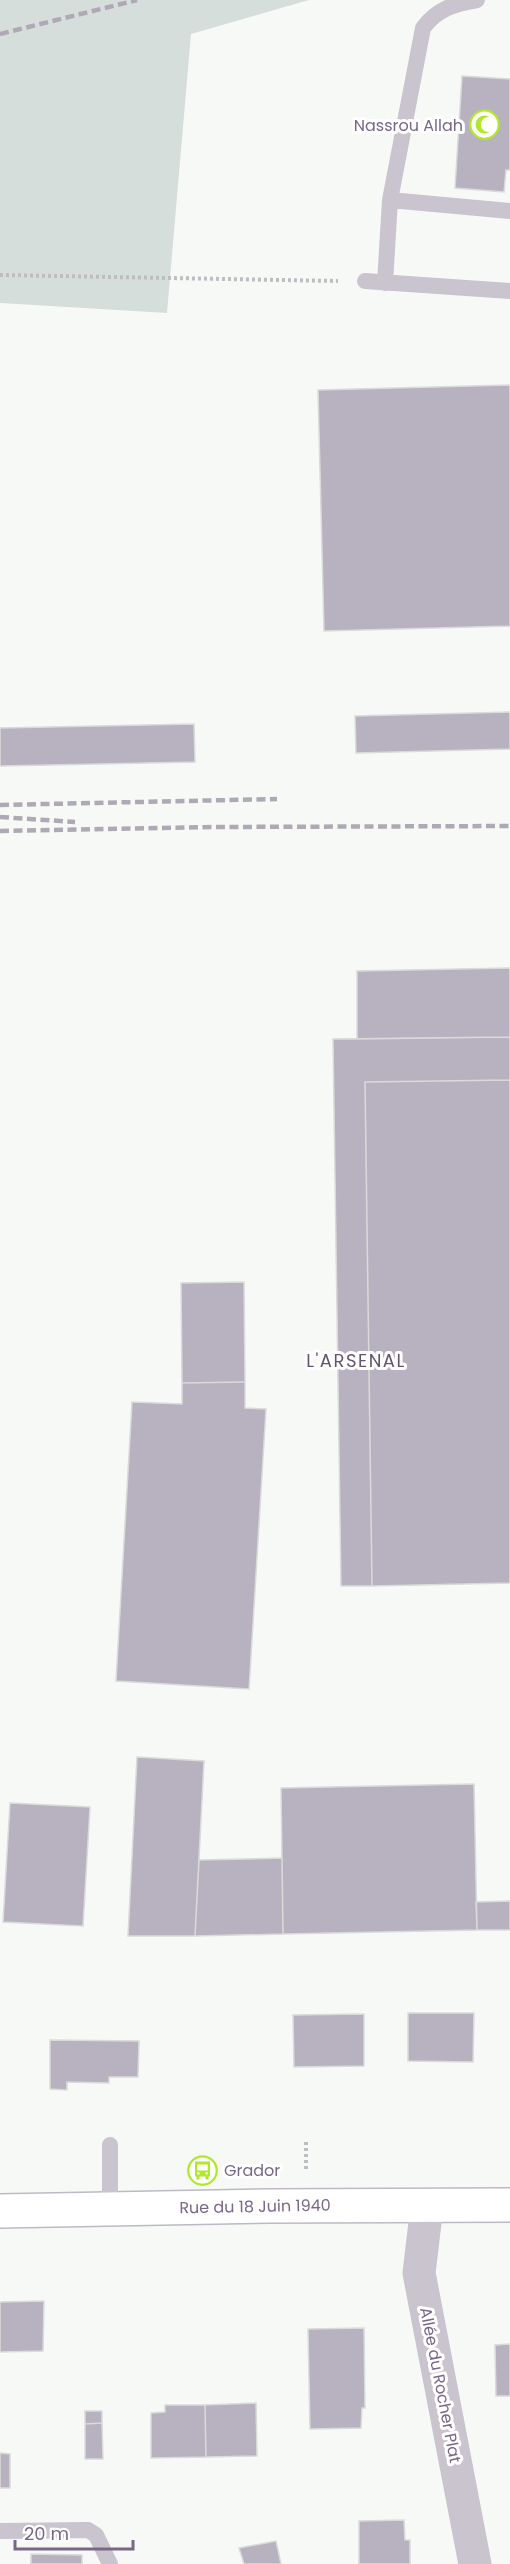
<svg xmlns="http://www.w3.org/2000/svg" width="510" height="2564" font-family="Poppins,sans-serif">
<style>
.green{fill:#d6dedc}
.building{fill:#b8b1bf;stroke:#d9dbd9;stroke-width:1.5}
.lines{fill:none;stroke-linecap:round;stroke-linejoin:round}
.secondary-casing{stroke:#beb9c3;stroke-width:36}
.path{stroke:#bfbcc2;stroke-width:4;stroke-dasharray:3 3;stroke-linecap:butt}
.lane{stroke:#c9c4cd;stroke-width:16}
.street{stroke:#c9c4cd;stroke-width:33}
.secondary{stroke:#fff;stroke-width:33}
.rail{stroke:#afa9b5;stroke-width:4.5;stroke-dasharray:9 4.5;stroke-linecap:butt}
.labels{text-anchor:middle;stroke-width:6;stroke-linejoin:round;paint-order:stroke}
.poi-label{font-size:16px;fill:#786789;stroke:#fff;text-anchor:end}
.street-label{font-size:16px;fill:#786789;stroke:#fff}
.neighbourhood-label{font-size:18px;letter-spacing:1.5px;fill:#62566e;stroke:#fff}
</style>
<rect width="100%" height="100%" fill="#f7f9f7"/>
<!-- green -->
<path class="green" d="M 0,0 L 309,0 L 191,34 L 167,313 L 0,303 Z"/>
<!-- building -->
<path class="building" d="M 462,76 L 510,79 L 510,170 L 506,170 L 504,192 L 455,188 Z
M 510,385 L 510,626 L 324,631 L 318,390 Z
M 510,712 L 510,749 L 356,753 L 355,716 Z
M 194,724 L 195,762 L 0,766 L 0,728 Z
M 510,968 L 510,1037 L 357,1039 L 357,971 Z
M 510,1037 L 510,1080 L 365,1082 L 372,1586 L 341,1586 L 333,1039 Z
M 510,1080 L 510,1583 L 372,1586 L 365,1082 Z
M 244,1282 L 245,1382 L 182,1383 L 181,1283 Z
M 245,1382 L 245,1408 L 266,1409 L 249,1689 L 116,1681 L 132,1402 L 182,1404 L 182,1383 Z
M 137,1757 L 204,1761 L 195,1936 L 128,1936 Z
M 474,1784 L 477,1930 L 283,1934 L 281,1788 Z
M 10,1803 L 90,1807 L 83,1926 L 3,1922 Z
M 282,1858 L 283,1934 L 195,1936 L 199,1860 Z
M 510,1901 L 510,1930 L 477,1930 L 476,1902 Z
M 408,2013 L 474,2013 L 473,2062 L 408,2061 Z
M 364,2014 L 364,2066 L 294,2067 L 293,2015 Z
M 50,2040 L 139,2041 L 138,2077 L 109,2077 L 109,2083 L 67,2082 L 67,2090 L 50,2089 Z
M 44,2301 L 43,2351 L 0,2352 L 0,2302 Z
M 364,2328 L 365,2408 L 362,2408 L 361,2428 L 310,2429 L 308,2329 Z
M 510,2344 L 510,2396 L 496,2396 L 495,2345 Z
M 256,2403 L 257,2456 L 206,2457 L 205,2405 Z
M 165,2405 L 205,2405 L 206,2457 L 151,2458 L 151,2413 L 165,2412 Z
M 85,2411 L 102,2411 L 102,2423 L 85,2424 Z
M 102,2423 L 103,2459 L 85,2459 L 85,2424 Z
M 0,2453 L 10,2454 L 10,2488 L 0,2488 Z
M 404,2520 L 405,2540 L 410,2540 L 410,2564 L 359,2564 L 359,2521 Z
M 276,2541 L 281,2564 L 244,2564 L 239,2548 Z
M 31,2554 L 82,2555 L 82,2564 L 31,2564 Z"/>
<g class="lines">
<defs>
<path id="secondary" d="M 0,2211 L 270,2206 L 510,2205"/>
</defs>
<!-- secondary casing -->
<use href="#secondary" class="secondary-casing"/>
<!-- path -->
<path class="path" d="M 0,275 L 338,281
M 306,2169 L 306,2142"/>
<!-- lane -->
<path class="lane" d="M 390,200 L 423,28 C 437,9 454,4 477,0
M 365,281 L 510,291
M 385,283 L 390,200 L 510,211
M 110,2145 L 110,2208
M 0,2531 L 88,2530 L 96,2535 L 110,2564"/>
<!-- street -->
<path class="street" d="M 427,2206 L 419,2273 L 475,2564"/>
<!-- secondary -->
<use href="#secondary" class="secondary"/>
<!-- rail -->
<path class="rail" d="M 0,34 L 137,0
M 0,805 L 277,799
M 0,817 L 75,822
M 0,831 L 218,827 L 510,826"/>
</g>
<!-- icons -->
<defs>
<symbol id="mosque-ring" viewBox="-11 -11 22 22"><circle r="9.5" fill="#fff" stroke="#b0e927" stroke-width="1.5"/><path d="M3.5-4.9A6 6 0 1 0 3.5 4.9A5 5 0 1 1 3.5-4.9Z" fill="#b0e927"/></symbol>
<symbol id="bus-ring" viewBox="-11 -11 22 22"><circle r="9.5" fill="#fff" stroke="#b0e927" stroke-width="1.5"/><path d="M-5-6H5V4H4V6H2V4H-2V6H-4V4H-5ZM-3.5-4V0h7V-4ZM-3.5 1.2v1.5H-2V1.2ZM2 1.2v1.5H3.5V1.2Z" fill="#b0e927"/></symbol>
</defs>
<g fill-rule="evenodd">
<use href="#mosque-ring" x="468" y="108" width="33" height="33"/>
<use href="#bus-ring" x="186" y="2154" width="33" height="33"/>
</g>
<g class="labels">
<!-- poi labels -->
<g class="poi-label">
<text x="463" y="131">Nassrou Allah</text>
<text x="224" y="2176" text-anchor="start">Grador</text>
</g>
<!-- street labels -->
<g class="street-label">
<text transform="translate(255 2206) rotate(-1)" y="6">Rue du 18 Juin 1940</text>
<text transform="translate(441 2385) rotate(79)" y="6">Allée du Rocher Plat</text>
</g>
<!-- neighbourhood labels -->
<g class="neighbourhood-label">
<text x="356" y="1367">L'ARSENAL</text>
</g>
</g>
<!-- scale -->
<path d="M15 2540v9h118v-9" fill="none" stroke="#786789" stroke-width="3"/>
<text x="24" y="2540" font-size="18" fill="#786789" stroke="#ffffff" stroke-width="4.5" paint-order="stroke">20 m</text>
</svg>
